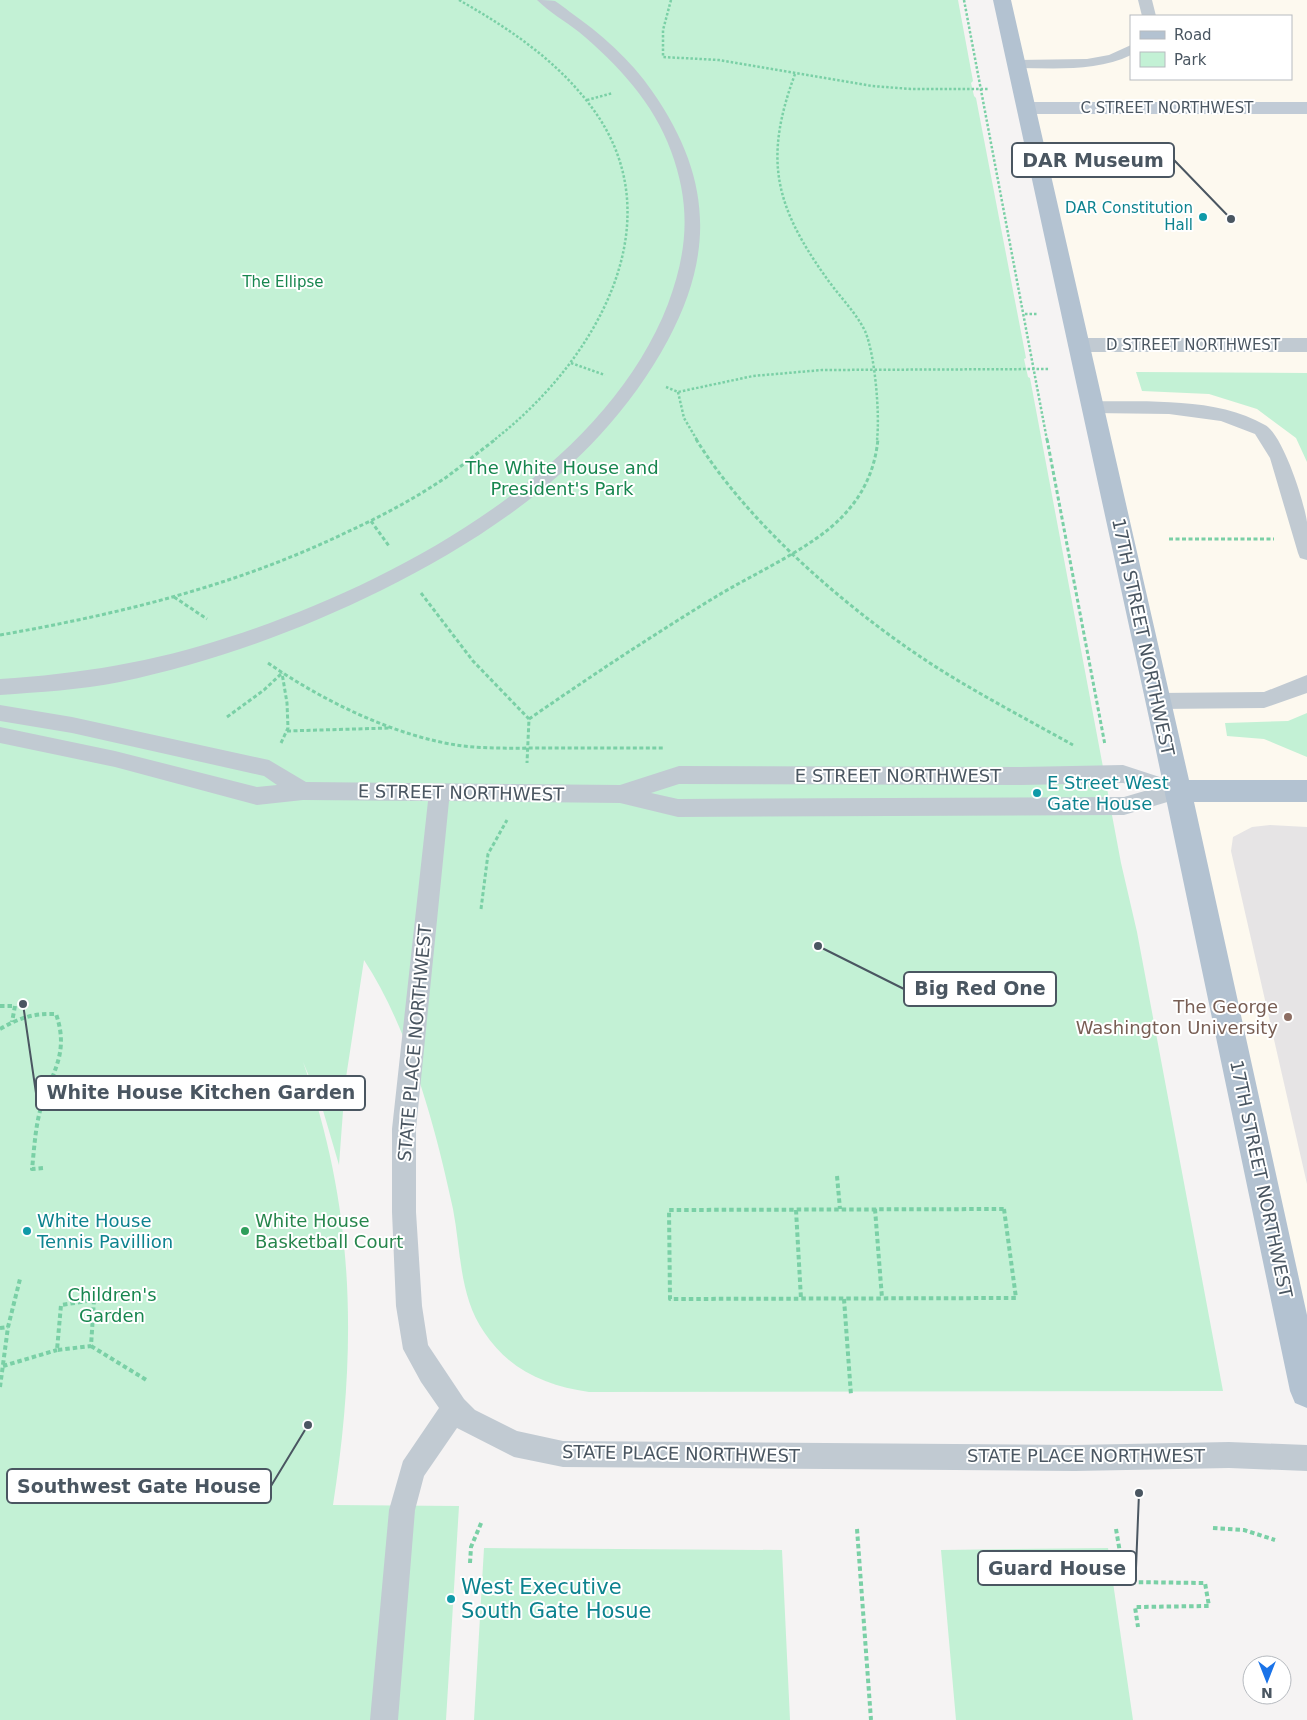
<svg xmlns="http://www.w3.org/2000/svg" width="1307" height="1720" font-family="'DejaVu Sans',sans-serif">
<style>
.commercial{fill:#fdf9ef;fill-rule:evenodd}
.education{fill:#e6e4e5}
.green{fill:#c3f1d5}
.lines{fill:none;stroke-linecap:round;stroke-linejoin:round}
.path-far2{stroke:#7ad0a6;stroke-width:2.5;stroke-dasharray:2.5 2;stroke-linecap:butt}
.path-far1{stroke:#7ad0a6;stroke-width:3;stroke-dasharray:4 2.5;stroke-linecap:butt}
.path{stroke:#7ad0a6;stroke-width:4;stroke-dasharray:4.5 3;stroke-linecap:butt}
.lane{fill:#c1cad2;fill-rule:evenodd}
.street{fill:#c1cad2;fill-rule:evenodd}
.secondary{fill:#c1cbd6;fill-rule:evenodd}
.primary{fill:#b3c2d1;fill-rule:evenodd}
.culture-dot{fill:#0f9aa8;stroke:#fff;stroke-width:2}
.education-dot{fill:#8d6e63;stroke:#fff;stroke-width:2}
.leisure-dot{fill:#2e9e5b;stroke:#fff;stroke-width:2}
.labels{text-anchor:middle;stroke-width:4;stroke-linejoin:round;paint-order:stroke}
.far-street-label{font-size:15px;fill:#4a5661;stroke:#fff}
.far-culture-label{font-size:15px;fill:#0d838f;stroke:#fff;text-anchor:end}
.far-park-label{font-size:15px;fill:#17864f;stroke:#fff}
.park-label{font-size:18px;fill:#17864f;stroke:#fff}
.street-label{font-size:18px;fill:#4a5661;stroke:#fff}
.culture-label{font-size:18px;fill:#0d838f;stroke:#fff;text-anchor:start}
.education-label{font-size:18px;fill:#785e54;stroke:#fff;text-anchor:end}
.leisure-label{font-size:18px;fill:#27864d;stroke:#fff;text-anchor:start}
.near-culture-label{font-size:21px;fill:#0d838f;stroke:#fff;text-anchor:start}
.leader{fill:none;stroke:#4a5661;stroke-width:2}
.callout-dot{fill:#4a5661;stroke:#fff;stroke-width:2}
.callout{fill:#fff;stroke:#4a5661;stroke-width:2}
.callout-label{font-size:19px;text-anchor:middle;font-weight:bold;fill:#4a5661}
</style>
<rect width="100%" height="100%" fill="#f5f3f3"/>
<!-- commercial -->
<path class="commercial" d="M 1003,0 L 1307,0 L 1307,1387 ZM 1131,16 L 1291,16 L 1291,79 L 1131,79 Z"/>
<!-- education -->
<path class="education" d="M 1270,825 L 1307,827 L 1307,1184 L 1231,851 L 1233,837 L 1252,827 Z"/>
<!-- green -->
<path class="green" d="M 0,0 L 958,0 L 973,81 L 971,83 L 974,96 L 976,98 L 1026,358 L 1024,359 L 1028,377 L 1030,378 L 1121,863 L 1137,932 L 1223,1391 L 589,1392 C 546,1386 509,1370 484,1332 C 459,1296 461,1250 453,1209 C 436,1129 409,1028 364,960 L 345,1084 L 339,1165 L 322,1107 L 303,1062 C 356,1211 357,1351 333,1505 L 459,1506 L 446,1720 L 0,1720 Z
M 1136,372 L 1307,373 L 1307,462 L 1296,438 L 1257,409 L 1209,394 L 1142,391 Z
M 1307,713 L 1307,757 L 1264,739 L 1227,736 L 1225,723 L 1288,721 Z
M 484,1548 L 782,1550 L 790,1720 L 474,1720 Z
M 1108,1548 L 1133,1720 L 956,1720 L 941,1550 Z"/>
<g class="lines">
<!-- path-far2 -->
<path class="path-far2" d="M 459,0 C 510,29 558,61 593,109 C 678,225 591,365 494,440
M 671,0 L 663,30 L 663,57 L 719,60 L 872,86 L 911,89 L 988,89
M 964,0 L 1047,440
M 795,74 C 764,158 774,204 825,276 C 838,295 855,311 865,331 C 875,354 880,414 877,440
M 587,100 L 613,93
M 1025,314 L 1038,314
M 571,363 L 605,375
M 666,387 L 678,392 L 753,376 L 822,370 L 1049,369
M 678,392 L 684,418 L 697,440"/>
<!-- path-far1 -->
<path class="path-far1" d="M 696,439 C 749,526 857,618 944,672 C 986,698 1030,721 1073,745
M 1047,439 L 1105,745
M 371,521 L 389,546
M 1169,539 L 1274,539
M 421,593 L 473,661 L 529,719 L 527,763
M 174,597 L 207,619
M 0,635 C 119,614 235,586 345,533 C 380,517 416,498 448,476 C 464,464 480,451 496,439
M 268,663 C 323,701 396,737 463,746 C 490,749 518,748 546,748 C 585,748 625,748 664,748
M 227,717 L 264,690 L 282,673
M 529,719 C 591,676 653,635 717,596 C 755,573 812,548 842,517 C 864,494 875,469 878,439
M 287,731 L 389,728
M 281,743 L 288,728 L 287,703 L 282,673
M 481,909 L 488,854 L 507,820"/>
<!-- path -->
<path class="path" d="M 0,1006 L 15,1006 L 12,1022
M 0,1029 C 19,1018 34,1013 56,1014 C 71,1057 48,1076 39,1115 C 35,1132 34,1151 32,1169 L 44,1168
M 837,1176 L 840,1209
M 875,1209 L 882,1298
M 1004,1209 L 1016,1298 L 670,1299 L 669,1210 Z
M 796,1210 L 801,1299
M 844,1299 L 851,1395
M 94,1300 L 91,1346 L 57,1350 L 61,1305 Z
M 0,1328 L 8,1327
M 91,1346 L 148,1381
M 3,1366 L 57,1350
M 0,1387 L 8,1327 L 20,1279
M 1213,1528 L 1244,1530 L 1275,1540
M 857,1529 L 871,1720
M 1116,1529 L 1125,1582 L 1205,1583 L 1209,1606 L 1135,1607 L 1138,1627
M 470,1563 L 471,1547 L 482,1521"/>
<!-- lane -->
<path class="lane" d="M 537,0 C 543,0 550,0 555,1 C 560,4 565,8 570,12 C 600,33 631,60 652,91 C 710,174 716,250 668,340 C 605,457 498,532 382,590 C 299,631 211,663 120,682 C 80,690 40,692 0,695 L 0,679 C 79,674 154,662 229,637 C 392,585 603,472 668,304 C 688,250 691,205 671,151 C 654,103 617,64 579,32 C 565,21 549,12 537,0 Z
M 1138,0 L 1152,0 L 1156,16 L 1142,16 Z
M 1131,45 L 1131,55 C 1096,72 1054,68 1016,68 L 1011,67 L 1009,64 L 1011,61 L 1016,60 L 1087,59 L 1109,55 Z
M 1093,401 C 1147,402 1217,397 1265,425 C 1283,435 1304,501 1307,522 C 1307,534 1307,548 1307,560 L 1300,558 L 1298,553 L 1270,458 L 1255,434 L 1221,421 L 1169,414 L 1093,413 L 1087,411 L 1084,407 L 1087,403 Z
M 1307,675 L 1307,693 L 1264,708 L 1158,709 L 1151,707 L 1148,701 L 1151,695 L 1158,693 L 1264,692 Z
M 0,705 L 72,717 L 269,760 L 306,782 L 620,785 L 679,766 L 1021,767 L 1123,765 L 1184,785 L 1187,791 L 1184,797 L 1124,815 L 678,817 L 620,803 L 449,801 L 416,1129 L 416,1212 L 422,1306 L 428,1345 L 464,1399 L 475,1410 L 517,1431 L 563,1441 L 1075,1445 L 1229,1442 L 1307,1445 L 1307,1471 L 1229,1468 L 1075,1471 L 563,1467 L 514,1457 L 457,1428 L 424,1476 L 415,1510 L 398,1720 L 370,1720 L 389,1510 L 403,1461 L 439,1408 L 421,1382 L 403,1349 L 396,1306 L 392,1212 L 392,1129 L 428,801 L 303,800 L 257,805 L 115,767 L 0,743 L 0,727 L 115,751 L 257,787 L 277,785 L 264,776 L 72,733 L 0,721 ZM 1123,783 L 1148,790 L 1124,797 L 678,799 L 651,793 L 679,784 L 1021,785 Z"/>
<!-- street -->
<path class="street" d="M 1079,338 L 1307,338 L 1307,352 L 1079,352 L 1071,350 L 1068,345 L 1071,340 Z"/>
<!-- secondary -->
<path class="secondary" d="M 1026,102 L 1307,102 L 1307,114 L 1026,114 L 1019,112 L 1017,108 L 1019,104 Z"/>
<!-- primary -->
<path class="primary" d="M 993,0 L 1011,0 L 1189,780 L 1307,780 L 1307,802 L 1194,802 L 1307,1315 L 1307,1408 L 1295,1403 L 1290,1391 L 1154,741 Z"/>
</g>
<!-- markers -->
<g class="culture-dot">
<circle cx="1203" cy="217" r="5"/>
<circle cx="1037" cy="793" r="5"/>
<circle cx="27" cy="1231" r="5"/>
<circle cx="451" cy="1599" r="5"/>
</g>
<circle class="education-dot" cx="1288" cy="1017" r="5"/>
<circle class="leisure-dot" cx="245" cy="1231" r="5"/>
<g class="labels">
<!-- far-street labels -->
<g class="far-street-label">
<text x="1167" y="113">C STREET NORTHWEST</text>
<text x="1193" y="350">D STREET NORTHWEST</text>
</g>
<!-- far-culture labels -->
<g class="far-culture-label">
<text x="1193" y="213">DAR Constitution<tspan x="1193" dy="17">Hall</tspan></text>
</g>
<!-- far-park labels -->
<g class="far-park-label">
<text x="283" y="287">The Ellipse</text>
</g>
<!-- park labels -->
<g class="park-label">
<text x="562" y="474">The White House and<tspan x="562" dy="21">President's Park</tspan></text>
<text x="112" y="1301">Children's<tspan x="112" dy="21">Garden</tspan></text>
</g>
<!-- street labels -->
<g class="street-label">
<text transform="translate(1143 637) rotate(78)" y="6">17TH STREET NORTHWEST</text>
<text x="898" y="782">E STREET NORTHWEST</text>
<text transform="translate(461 793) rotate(1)" y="6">E STREET NORTHWEST</text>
<text transform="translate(415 1043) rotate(-85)" y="6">STATE PLACE NORTHWEST</text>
<text transform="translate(1261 1179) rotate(78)" y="6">17TH STREET NORTHWEST</text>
<text transform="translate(681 1454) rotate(1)" y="6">STATE PLACE NORTHWEST</text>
<text x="1086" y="1462">STATE PLACE NORTHWEST</text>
</g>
<!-- culture labels -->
<g class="culture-label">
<text x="1047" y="789">E Street West<tspan x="1047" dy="21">Gate House</tspan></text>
<text x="37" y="1227">White House<tspan x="37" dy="21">Tennis Pavillion</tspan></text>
</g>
<!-- education labels -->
<g class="education-label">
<text x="1278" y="1013">The George<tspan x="1278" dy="21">Washington University</tspan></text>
</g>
<!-- leisure labels -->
<g class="leisure-label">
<text x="255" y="1227">White House<tspan x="255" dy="21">Basketball Court</tspan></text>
</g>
<!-- near-culture labels -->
<g class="near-culture-label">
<text x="461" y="1594">West Executive<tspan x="461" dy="24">South Gate Hosue</tspan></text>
</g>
</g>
<!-- callouts -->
<path class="leader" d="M1231 219L1174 160M818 946L904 989M23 1004L36 1093M308 1425L271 1486M1139 1493L1136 1568"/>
<g class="callout-dot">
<circle cx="1231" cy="219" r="5"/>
<circle cx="818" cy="946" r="5"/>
<circle cx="23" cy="1004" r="5"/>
<circle cx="308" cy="1425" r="5"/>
<circle cx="1139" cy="1493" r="5"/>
</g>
<g class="callout">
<rect x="1012" y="143" width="162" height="34" rx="5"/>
<rect x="904" y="972" width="152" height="34" rx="5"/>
<rect x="36" y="1076" width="329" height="34" rx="5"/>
<rect x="7" y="1469" width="264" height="34" rx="5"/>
<rect x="978" y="1551" width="158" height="34" rx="5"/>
</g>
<g class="callout-label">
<text x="1093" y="167">DAR Museum</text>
<text x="980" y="995">Big Red One</text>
<text x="201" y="1099">White House Kitchen Garden</text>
<text x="139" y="1493">Southwest Gate House</text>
<text x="1057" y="1575">Guard House</text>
</g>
<!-- legend -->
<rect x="1130" y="15" width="162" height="65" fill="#ffffff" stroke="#b7bbc0"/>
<rect x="1140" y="31" width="25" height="8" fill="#b3c2d1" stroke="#b7bbc0"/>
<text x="1174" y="40" font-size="15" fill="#4a5661">Road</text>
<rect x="1140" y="52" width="25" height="15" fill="#c3f1d5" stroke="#b7bbc0"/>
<text x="1174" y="65" font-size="15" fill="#4a5661">Park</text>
<!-- north arrow -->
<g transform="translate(1267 1680) rotate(180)"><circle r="24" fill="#ffffff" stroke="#b7bbc0"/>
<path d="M0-4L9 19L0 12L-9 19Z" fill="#1a73e8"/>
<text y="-8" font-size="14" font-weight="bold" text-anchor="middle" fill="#4a5661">N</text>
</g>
</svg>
